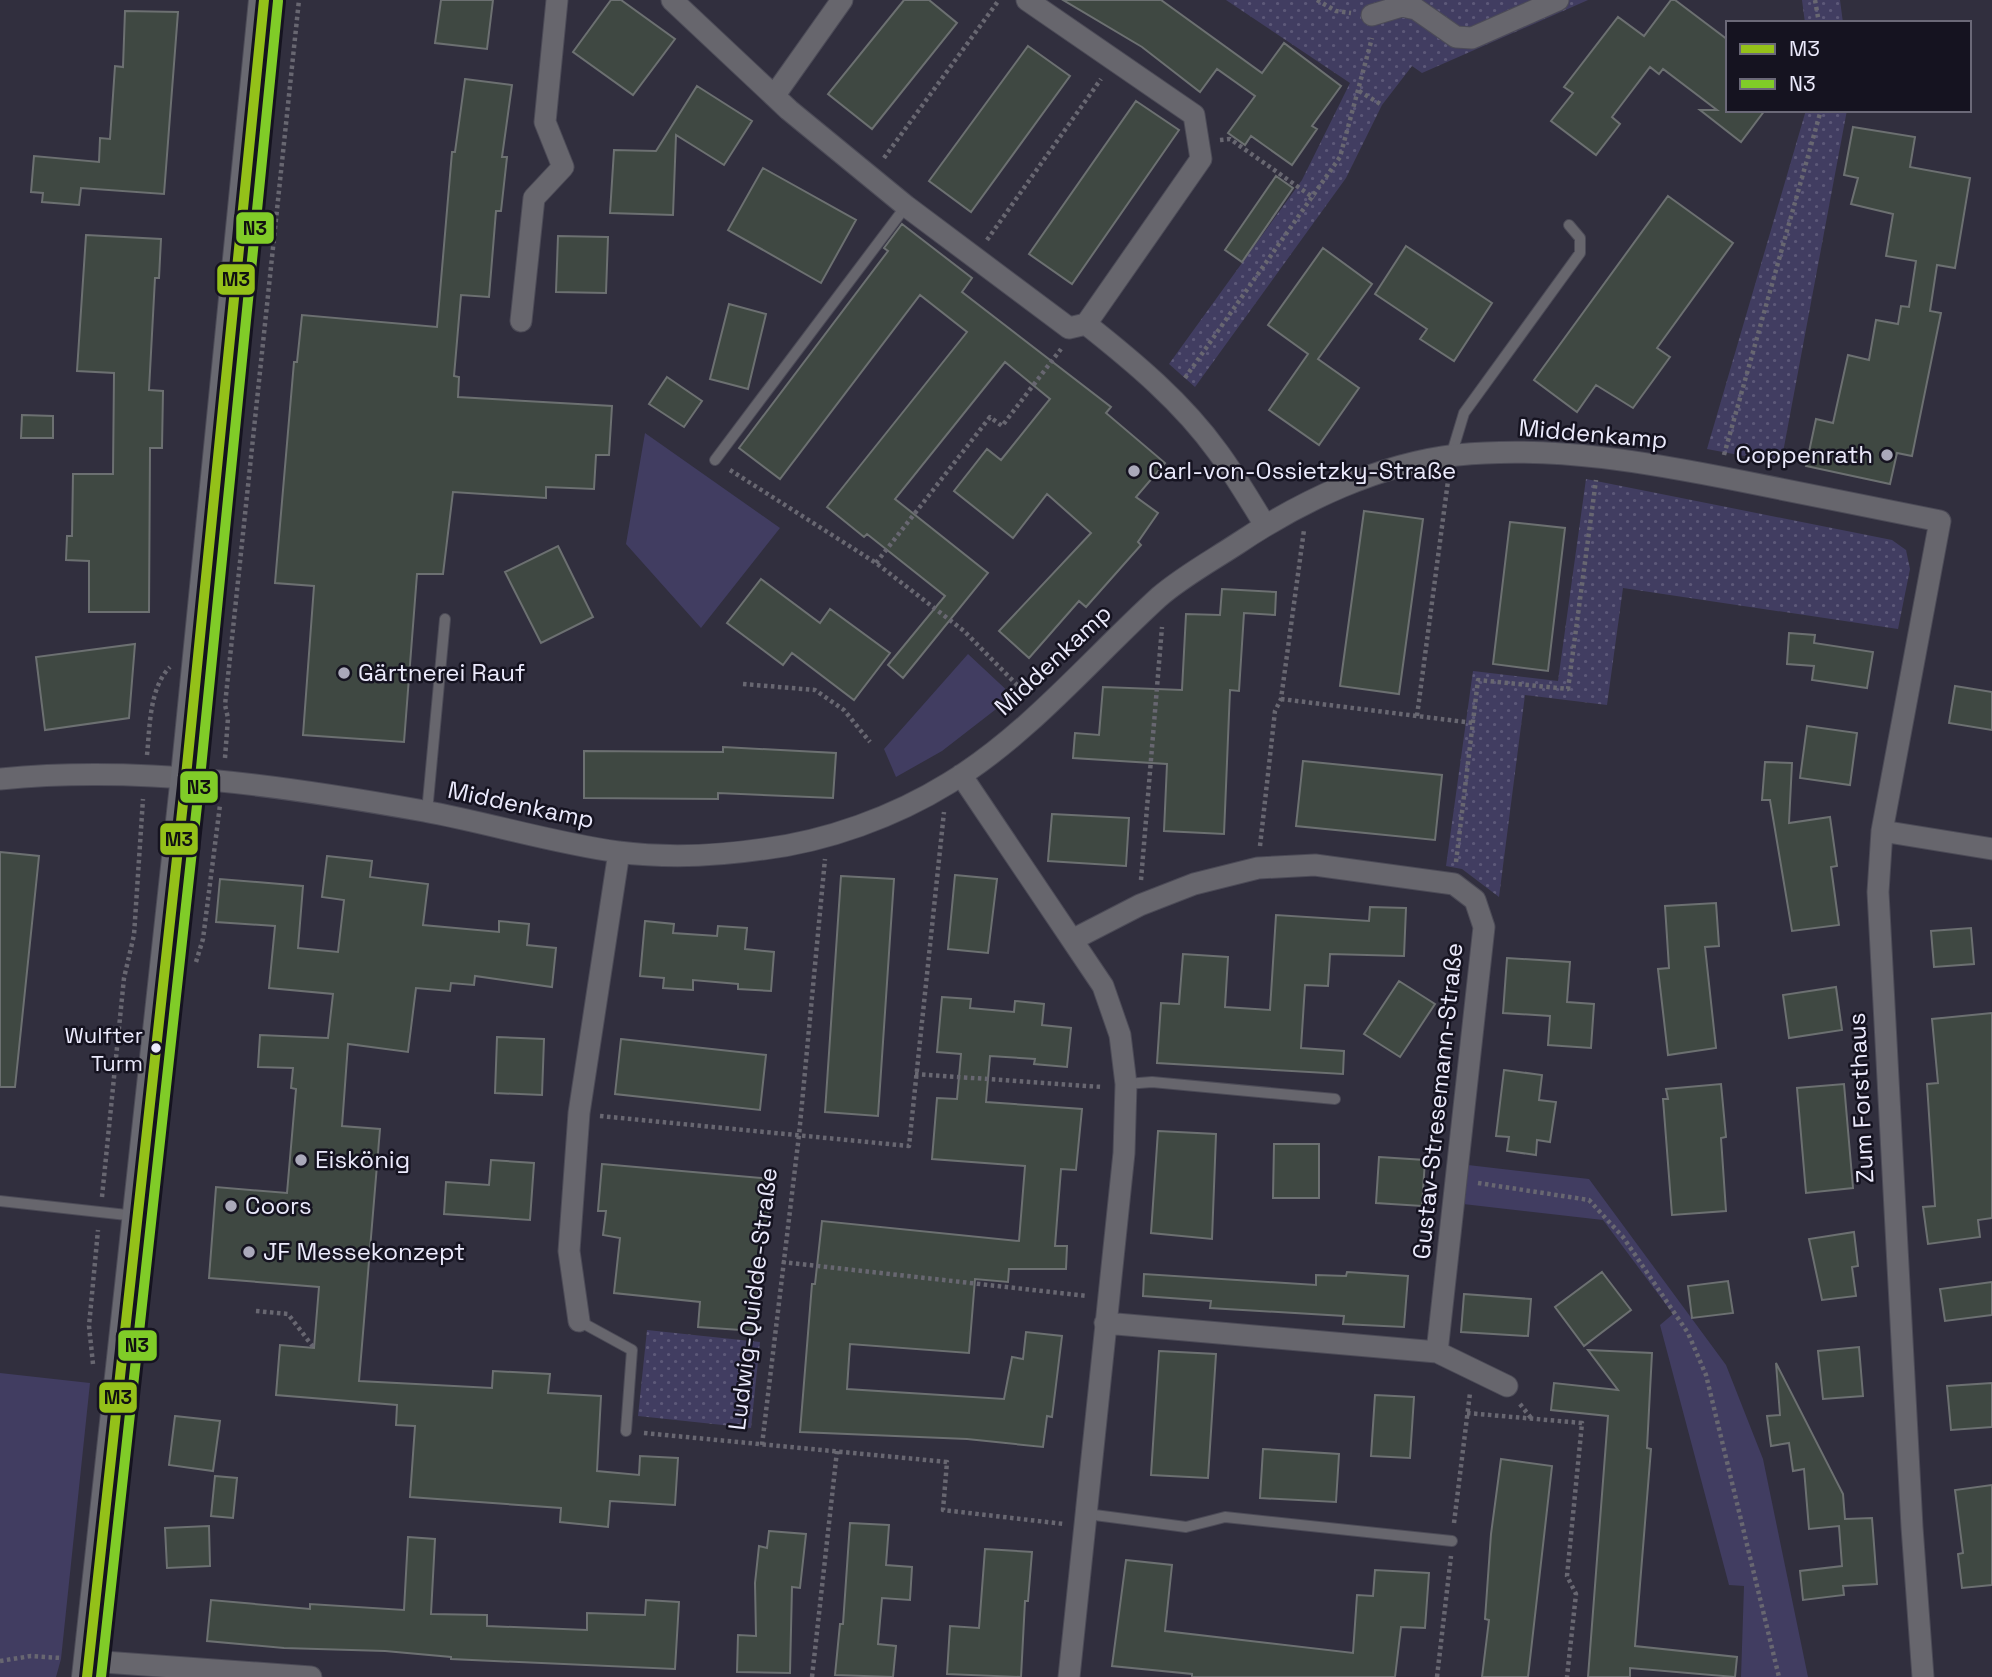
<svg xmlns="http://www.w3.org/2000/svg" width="1992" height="1677" font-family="'Space Grotesk',sans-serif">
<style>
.green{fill:#413d61}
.park{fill:url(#park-dots)}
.building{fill:#3f4842;stroke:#6c7071;stroke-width:2}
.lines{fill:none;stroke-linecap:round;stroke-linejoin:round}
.lane-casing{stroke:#4c4b57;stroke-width:12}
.street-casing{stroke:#4c4b57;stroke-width:23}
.secondary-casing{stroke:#4c4b57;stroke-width:32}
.path{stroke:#686771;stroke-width:4.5;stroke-dasharray:3.5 3.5;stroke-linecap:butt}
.lane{stroke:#67666d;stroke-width:10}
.street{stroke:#67666d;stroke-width:21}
.secondary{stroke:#696971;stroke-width:30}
.bus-1-casing{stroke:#151320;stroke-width:16}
.bus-2-casing{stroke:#151320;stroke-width:16}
.bus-1{stroke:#94c119;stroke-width:10}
.bus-2{stroke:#80cc28;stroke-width:10}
.poi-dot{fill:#aaa9ba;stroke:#151320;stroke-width:2.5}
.bus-dot{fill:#ebeafc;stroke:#151320;stroke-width:2.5}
.labels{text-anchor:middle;stroke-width:5;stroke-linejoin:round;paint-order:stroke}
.bus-label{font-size:22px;fill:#ebeafc;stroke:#151320;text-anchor:end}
.street-label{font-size:24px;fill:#ebeafc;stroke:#151320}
.poi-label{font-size:24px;fill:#ebeafc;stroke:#151320;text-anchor:start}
.line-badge{stroke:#151320;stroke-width:2.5}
.pale-badge-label{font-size:19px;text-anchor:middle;font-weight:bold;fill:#111}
</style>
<defs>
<pattern id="park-dots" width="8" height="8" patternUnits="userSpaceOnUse" patternTransform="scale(1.75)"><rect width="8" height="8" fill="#413d61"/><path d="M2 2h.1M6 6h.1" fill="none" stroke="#5d5979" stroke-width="1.8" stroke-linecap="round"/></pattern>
</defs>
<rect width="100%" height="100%" fill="#312f3e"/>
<!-- green -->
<path class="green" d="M 645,433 L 780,528 L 701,628 L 626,544 Z
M 968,654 L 1013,696 L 942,751 L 896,777 L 884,749 Z
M 1468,1165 L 1589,1179 L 1726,1365 L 1763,1459 L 1808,1677 L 1741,1677 L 1744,1586 L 1729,1585 L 1660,1325 L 1673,1314 L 1603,1220 L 1463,1204 Z
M 0,1373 L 90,1383 L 61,1659 L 56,1677 L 0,1677 Z"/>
<!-- park -->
<path class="park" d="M 1226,0 L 1588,0 L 1422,73 L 1412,66 L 1382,105 L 1346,178 L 1195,387 L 1169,364 L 1302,180 L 1350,83 Z
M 1802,0 L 1840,0 L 1843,23 L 1805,23 Z
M 1806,110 L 1847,110 L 1781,463 L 1707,449 Z
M 1586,479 L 1892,540 L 1906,550 L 1910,569 L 1898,629 L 1623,588 L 1607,705 L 1525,695 L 1499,897 L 1462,869 L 1446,866 L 1473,671 L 1558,681 Z
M 647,1330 L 760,1342 L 751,1428 L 638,1416 Z"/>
<!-- building -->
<path class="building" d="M 441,0 L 493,0 L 487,49 L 435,43 Z
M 611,0 L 621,0 L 675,39 L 633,95 L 573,52 Z
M 904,0 L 929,0 L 957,23 L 872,129 L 828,94 Z
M 1063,0 L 1161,0 L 1262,73 L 1284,43 L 1341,86 L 1312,126 L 1317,129 L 1292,165 L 1251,136 L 1245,145 L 1228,133 L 1255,96 L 1217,69 L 1200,92 L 1142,47 Z
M 1671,0 L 1675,0 L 1728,40 L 1728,110 L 1765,110 L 1741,142 L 1700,110 L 1717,110 L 1663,69 L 1659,74 L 1650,67 L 1612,117 L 1620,124 L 1596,155 L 1551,121 L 1573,93 L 1564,87 L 1618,17 L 1644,36 Z
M 125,11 L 178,12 L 164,194 L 81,188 L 79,205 L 42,202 L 43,193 L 31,192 L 34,156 L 99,162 L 100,138 L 110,139 L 115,66 L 123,67 Z
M 1028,46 L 1070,76 L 971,212 L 929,181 Z
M 465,79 L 512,85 L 502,157 L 507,157 L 501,211 L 496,211 L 489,297 L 461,295 L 454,376 L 459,377 L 458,397 L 612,406 L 609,455 L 596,455 L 594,489 L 546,487 L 546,498 L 453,492 L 443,574 L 417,574 L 404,742 L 303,735 L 314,586 L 275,583 L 294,362 L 297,362 L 302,315 L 437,327 L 452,152 L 455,152 Z
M 697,86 L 752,121 L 724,165 L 676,135 L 673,215 L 610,213 L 614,150 L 656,151 Z
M 1136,101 L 1179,130 L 1072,284 L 1029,254 Z
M 1853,127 L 1915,137 L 1910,167 L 1970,178 L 1955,268 L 1937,265 L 1930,311 L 1941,313 L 1912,456 L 1897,453 L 1890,484 L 1806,466 L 1816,419 L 1833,423 L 1848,355 L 1869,360 L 1876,320 L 1898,324 L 1901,306 L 1909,307 L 1916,261 L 1886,256 L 1893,214 L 1851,204 L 1858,178 L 1844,175 Z
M 763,168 L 856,220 L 821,283 L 728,230 Z
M 1276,176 L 1293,188 L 1242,262 L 1225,250 Z
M 1668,196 L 1733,243 L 1657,348 L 1670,357 L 1633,408 L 1596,385 L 1577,412 L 1534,380 Z
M 902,224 L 972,278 L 962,292 L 1111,407 L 1106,413 L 1165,463 L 1136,497 L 1158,513 L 1138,542 L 1141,545 L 1086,607 L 1079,601 L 1029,658 L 999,631 L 1091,533 L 1047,494 L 1013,538 L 954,491 L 987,449 L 1001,460 L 1050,399 L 1005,362 L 895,499 L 988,573 L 903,678 L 888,665 L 945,596 L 867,534 L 864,537 L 827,507 L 967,332 L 920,295 L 780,479 L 739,448 L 888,251 L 884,248 Z
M 86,235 L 161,239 L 159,278 L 155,278 L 149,390 L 163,391 L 162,448 L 150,448 L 149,612 L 89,612 L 89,561 L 66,560 L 67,536 L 72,536 L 73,474 L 113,474 L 114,373 L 77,371 Z
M 558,236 L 608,237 L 606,293 L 556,292 Z
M 1406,246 L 1492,303 L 1454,361 L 1420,339 L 1427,329 L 1375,294 Z
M 1323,248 L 1372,284 L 1318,359 L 1359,388 L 1319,445 L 1269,410 L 1308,354 L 1268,325 Z
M 729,304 L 766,314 L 748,389 L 710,379 Z
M 667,377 L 702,401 L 684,427 L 649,404 Z
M 22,415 L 53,416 L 53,438 L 21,438 Z
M 1364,511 L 1423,519 L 1399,694 L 1340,686 Z
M 1510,522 L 1565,528 L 1548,671 L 1493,664 Z
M 558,546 L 593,617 L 541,643 L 505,572 Z
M 761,579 L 820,623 L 830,609 L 890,653 L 854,700 L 792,653 L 783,665 L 727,623 Z
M 1222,589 L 1276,592 L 1275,615 L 1244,613 L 1239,691 L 1230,690 L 1224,834 L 1164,831 L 1167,764 L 1073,758 L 1075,733 L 1099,735 L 1103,687 L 1182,690 L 1186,614 L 1220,615 Z
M 1789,633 L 1815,635 L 1814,643 L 1873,652 L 1867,688 L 1812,680 L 1814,666 L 1787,664 Z
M 135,644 L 129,718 L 45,730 L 36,657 Z
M 1955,686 L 1992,692 L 1992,730 L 1949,723 Z
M 1807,726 L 1857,733 L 1850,785 L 1800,778 Z
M 723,747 L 836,753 L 833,798 L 718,793 L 718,799 L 584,798 L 584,751 L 723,752 Z
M 1303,761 L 1442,775 L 1435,840 L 1296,826 Z
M 1765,762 L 1792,763 L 1789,823 L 1830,817 L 1837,866 L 1831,867 L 1839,925 L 1792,931 L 1770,800 L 1762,800 Z
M 1052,814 L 1129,818 L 1126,866 L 1048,861 Z
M 0,852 L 39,856 L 15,1087 L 0,1087 Z
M 327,856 L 372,861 L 370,877 L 428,884 L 423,925 L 499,932 L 499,921 L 529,924 L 527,945 L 556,948 L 552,987 L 475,976 L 474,985 L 451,983 L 450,991 L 416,988 L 408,1052 L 348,1044 L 342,1126 L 380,1129 L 359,1381 L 492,1388 L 493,1371 L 550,1374 L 548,1393 L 601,1396 L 597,1471 L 639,1475 L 640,1456 L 678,1458 L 675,1505 L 610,1501 L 608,1527 L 560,1522 L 561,1508 L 410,1497 L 415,1426 L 396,1425 L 397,1405 L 276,1395 L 280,1345 L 314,1348 L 319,1287 L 209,1278 L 216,1187 L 287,1193 L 296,1089 L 291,1088 L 293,1068 L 258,1067 L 260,1035 L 328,1038 L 333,994 L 269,988 L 275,926 L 216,922 L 220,879 L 303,886 L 298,948 L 338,952 L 344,900 L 322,897 Z
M 955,875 L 997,879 L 988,953 L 948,949 Z
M 841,876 L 894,879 L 878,1116 L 825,1112 Z
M 1716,903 L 1719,946 L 1705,947 L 1716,1048 L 1668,1055 L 1658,969 L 1669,968 L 1665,906 Z
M 1370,907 L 1406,908 L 1404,956 L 1330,954 L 1328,986 L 1305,985 L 1301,1048 L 1344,1051 L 1343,1074 L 1157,1063 L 1161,1003 L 1179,1004 L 1183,954 L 1228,957 L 1225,1007 L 1270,1010 L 1276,915 L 1369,921 Z
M 645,921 L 674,924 L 673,933 L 717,936 L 718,926 L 747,928 L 745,949 L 774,952 L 771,991 L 738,989 L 738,984 L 693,980 L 693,990 L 663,988 L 664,978 L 640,976 Z
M 1971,928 L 1974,964 L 1934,967 L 1931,931 Z
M 1507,958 L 1570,962 L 1567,1002 L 1594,1004 L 1591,1048 L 1548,1045 L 1550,1016 L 1503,1013 Z
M 1399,981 L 1435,1004 L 1400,1057 L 1364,1034 Z
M 1836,987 L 1842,1030 L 1789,1038 L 1783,995 Z
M 942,997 L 971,999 L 970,1008 L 1014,1012 L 1015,1001 L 1044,1004 L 1042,1025 L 1071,1028 L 1067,1067 L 1034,1064 L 1035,1059 L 990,1056 L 986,1102 L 1082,1109 L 1076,1170 L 1061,1169 L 1055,1246 L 1067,1246 L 1066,1269 L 1009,1269 L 1008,1282 L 975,1279 L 969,1353 L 850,1344 L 847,1389 L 1004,1399 L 1012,1357 L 1023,1359 L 1026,1332 L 1062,1336 L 1052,1417 L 1047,1416 L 1043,1447 L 967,1439 L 800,1432 L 812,1284 L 815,1284 L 822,1221 L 1019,1241 L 1025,1166 L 932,1159 L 937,1098 L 957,1099 L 961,1054 L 937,1052 Z
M 1992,1013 L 1992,1218 L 1978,1220 L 1980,1237 L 1928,1244 L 1923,1207 L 1935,1206 L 1927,1084 L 1938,1083 L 1932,1019 Z
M 497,1037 L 544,1039 L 542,1095 L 495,1093 Z
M 621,1039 L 766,1055 L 760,1110 L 615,1094 Z
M 1504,1070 L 1542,1075 L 1539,1100 L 1556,1102 L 1550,1142 L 1537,1140 L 1536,1155 L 1507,1151 L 1509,1137 L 1496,1136 Z
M 1721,1084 L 1726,1137 L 1721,1138 L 1726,1211 L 1672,1215 L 1663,1099 L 1668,1099 L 1666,1089 Z
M 1844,1084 L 1853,1188 L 1806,1193 L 1797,1088 Z
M 1158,1131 L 1216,1134 L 1212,1239 L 1151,1233 Z
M 1274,1144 L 1319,1144 L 1319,1198 L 1273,1198 Z
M 1379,1157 L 1425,1160 L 1422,1206 L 1376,1203 Z
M 491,1160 L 534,1163 L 530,1220 L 444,1214 L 446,1182 L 489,1185 Z
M 602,1164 L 772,1179 L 767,1226 L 763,1225 L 755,1331 L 698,1327 L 700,1302 L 614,1293 L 620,1238 L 603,1235 L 606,1211 L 598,1211 Z
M 1854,1232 L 1858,1266 L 1852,1267 L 1856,1296 L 1822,1300 L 1809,1239 Z
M 1347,1272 L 1408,1276 L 1404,1327 L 1343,1324 L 1344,1316 L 1210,1308 L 1211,1301 L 1143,1296 L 1144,1274 L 1316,1285 L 1316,1275 L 1346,1276 Z
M 1602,1272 L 1631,1310 L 1584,1346 L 1555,1307 Z
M 1728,1281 L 1733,1313 L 1692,1318 L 1688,1286 Z
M 1992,1282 L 1992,1315 L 1945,1321 L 1940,1289 Z
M 1464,1294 L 1531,1299 L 1528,1336 L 1461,1332 Z
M 1859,1347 L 1863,1396 L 1823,1399 L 1818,1351 Z
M 1588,1350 L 1652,1353 L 1647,1448 L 1651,1449 L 1635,1646 L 1737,1657 L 1735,1677 L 1630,1668 L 1630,1677 L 1588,1677 L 1608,1416 L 1551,1410 L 1554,1383 L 1618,1390 Z
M 1159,1351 L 1216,1354 L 1208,1478 L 1151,1475 Z
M 1776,1363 L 1843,1494 L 1845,1519 L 1872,1518 L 1877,1584 L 1843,1586 L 1844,1595 L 1803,1600 L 1800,1571 L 1842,1566 L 1839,1526 L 1809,1529 L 1804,1469 L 1793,1471 L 1789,1443 L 1771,1446 L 1767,1416 L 1780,1415 Z
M 1992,1383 L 1992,1427 L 1951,1430 L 1947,1386 Z
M 1375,1395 L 1414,1397 L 1410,1458 L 1371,1456 Z
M 175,1416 L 220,1421 L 213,1471 L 169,1465 Z
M 1263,1449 L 1339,1454 L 1336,1502 L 1260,1498 Z
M 1501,1459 L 1552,1466 L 1528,1677 L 1482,1677 L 1489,1620 L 1485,1619 L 1491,1534 Z
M 215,1476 L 237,1478 L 233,1518 L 211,1516 Z
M 1992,1485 L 1992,1585 L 1962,1588 L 1958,1554 L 1963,1553 L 1955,1490 Z
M 850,1523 L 889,1525 L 886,1565 L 912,1567 L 910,1600 L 882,1598 L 878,1644 L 896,1646 L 893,1677 L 835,1675 L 840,1624 L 843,1624 Z
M 209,1526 L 210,1566 L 167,1568 L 165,1528 Z
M 769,1531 L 806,1534 L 800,1588 L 792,1587 L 790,1673 L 737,1672 L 738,1635 L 756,1636 L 755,1583 L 759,1546 L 767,1548 Z
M 408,1537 L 435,1539 L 431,1614 L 487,1615 L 487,1626 L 587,1630 L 587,1613 L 645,1615 L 646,1600 L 679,1602 L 675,1669 L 451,1659 L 451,1657 L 385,1651 L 284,1648 L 207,1641 L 211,1600 L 310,1609 L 310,1604 L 404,1610 Z
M 985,1549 L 1032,1552 L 1028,1601 L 1025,1601 L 1021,1677 L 947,1674 L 950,1626 L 979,1628 Z
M 1126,1560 L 1172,1565 L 1165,1631 L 1353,1653 L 1357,1595 L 1373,1596 L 1375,1570 L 1429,1573 L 1425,1628 L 1401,1627 L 1395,1677 L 1192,1677 L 1192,1674 L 1112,1666 Z"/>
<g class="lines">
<defs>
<path id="lane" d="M 1451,456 L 1464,413 L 1580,253 L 1580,238 L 1569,225
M 715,460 L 906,206
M 427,812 L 445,619
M 1126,1084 L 1152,1082 L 1335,1099
M 0,1201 L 136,1216
M 579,1321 L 632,1350 L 626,1431
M 1087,1514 L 1186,1527 L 1225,1517 L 1452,1541"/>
<path id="street" d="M 672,0 L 789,110 L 906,206 L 1069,328 L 1086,324 C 1134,362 1182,402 1218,452 C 1235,475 1250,501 1265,525
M 1027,0 L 1194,115 L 1201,159 L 1086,324
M 1372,15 L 1402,6 L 1416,9 L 1456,37 L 1472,38 L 1558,0
M 774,96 L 842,0
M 521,321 L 534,198 L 563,167 L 545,122 L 557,0
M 961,775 L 1103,986 L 1120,1035 L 1126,1084 L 1124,1153 L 1069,1677
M 0,779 C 143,765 284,786 424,811 C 489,823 553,843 618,852 C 665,858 717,856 764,849 C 827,841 894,817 949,783 C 1028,735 1091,659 1159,597 C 1182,577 1211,561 1237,544 C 1301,501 1379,464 1457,455 C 1555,445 1651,463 1746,482 C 1811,495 1876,508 1940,521 L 1882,831 L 1878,892 L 1912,1527 L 1923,1677
M 1882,831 L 1992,849
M 1074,939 L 1140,905 L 1194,884 L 1258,868 L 1315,865 L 1454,884 L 1475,900 L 1484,927 L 1437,1352
M 579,1321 L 569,1251 L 579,1113 L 619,852
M 1105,1323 L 1437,1352 L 1507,1386
M 90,1661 L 311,1677"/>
<path id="secondary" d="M 87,1677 L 186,776 L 264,0"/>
</defs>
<!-- lane casing -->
<use href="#lane" class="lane-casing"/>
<!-- street casing -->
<use href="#street" class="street-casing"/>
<!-- secondary casing -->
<use href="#secondary" class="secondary-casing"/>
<!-- path -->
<path class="path" d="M 1317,0 L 1336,11 L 1351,13
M 1815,0 L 1819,23
M 1359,91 L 1382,105
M 1220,140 L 1230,139 L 1314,198
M 884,158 L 999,0
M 987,240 L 1101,79
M 1185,378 L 1340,157 L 1372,38
M 1724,455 L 1821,110
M 730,470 L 876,563 L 964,631 L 1026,694
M 876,563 L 990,417 L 1002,426 L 1061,349
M 743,684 L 815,690 L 844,710 L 870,742
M 1281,699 L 1473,723
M 1417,716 L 1448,481
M 147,755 C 150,727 149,688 170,667
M 225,758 L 228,718 L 225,705 L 299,0
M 1260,846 L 1275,711 L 1281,699 L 1304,530
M 1456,862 L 1478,680 L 1568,689 L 1596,480
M 1141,880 L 1162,627
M 196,962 L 203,939 L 220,805
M 915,1074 L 1102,1087
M 600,1116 L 909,1146 L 944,812
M 1478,1183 L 1589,1200 L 1623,1237 L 1688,1333 L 1706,1375 L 1779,1677
M 102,1197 L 124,978 L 134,935 L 143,799
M 782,1262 L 1087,1296
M 256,1311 L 288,1314 L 314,1348
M 93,1364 L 89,1326 L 98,1230
M 1520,1404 L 1531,1418
M 1467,1413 L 1582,1423 L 1567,1576 L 1576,1594 L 1567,1677
M 644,1433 L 947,1462 L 943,1510 L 1064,1524
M 762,1445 L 799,1135 L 825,859
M 1454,1523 L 1470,1393
M 0,1661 L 31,1656 L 61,1658
M 812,1677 L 837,1451
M 1437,1677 L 1451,1556"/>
<!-- lane -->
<use href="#lane" class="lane"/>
<!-- street -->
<use href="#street" class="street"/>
<!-- secondary -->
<use href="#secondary" class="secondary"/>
<defs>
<path id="bus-1" d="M 87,1677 L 186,776 L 264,0"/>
<path id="bus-2" d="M 101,1677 L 200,778 L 278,1"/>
</defs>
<!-- bus-1 casing -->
<use href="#bus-1" class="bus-1-casing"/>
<!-- bus-2 casing -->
<use href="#bus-2" class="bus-2-casing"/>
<!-- bus-1 -->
<use href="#bus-1" class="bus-1"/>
<!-- bus-2 -->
<use href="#bus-2" class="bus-2"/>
</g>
<!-- markers -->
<g class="poi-dot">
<circle cx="1887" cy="455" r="7"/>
<circle cx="1134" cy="471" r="7"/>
<circle cx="344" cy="673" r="7"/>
<circle cx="301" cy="1160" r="7"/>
<circle cx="231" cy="1206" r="7"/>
<circle cx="249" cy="1252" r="7"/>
</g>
<circle class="bus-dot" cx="156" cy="1048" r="6"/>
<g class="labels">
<!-- bus labels -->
<g class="bus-label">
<text x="143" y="1043">Wulfter<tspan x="143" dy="28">Turm</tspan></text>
</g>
<!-- street labels -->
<g class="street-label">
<text transform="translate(1593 434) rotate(5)" y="8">Middenkamp</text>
<text transform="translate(1053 660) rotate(-43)" y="8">Middenkamp</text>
<text transform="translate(521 805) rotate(12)" y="8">Middenkamp</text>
<text transform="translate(1861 1098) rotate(-93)" y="8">Zum Forsthaus</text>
<text transform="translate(1438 1101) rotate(-84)" y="8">Gustav-Stresemann-Straße</text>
<text transform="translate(753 1299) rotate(-83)" y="8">Ludwig-Quidde-Straße</text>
</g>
<!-- poi labels -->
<g class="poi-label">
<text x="1873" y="463" text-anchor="end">Coppenrath</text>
<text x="1148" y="479">Carl-von-Ossietzky-Straße</text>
<text x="358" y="681">Gärtnerei Rauf</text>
<text x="315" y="1168">Eiskönig</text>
<text x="245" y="1214">Coors</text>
<text x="263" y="1260">JF Messekonzept</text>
</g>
</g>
<g class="line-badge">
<rect x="235" y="211" width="40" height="34" rx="7" fill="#80cc28"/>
<rect x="216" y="263" width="40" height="33" rx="7" fill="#94c119"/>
<rect x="179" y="770" width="40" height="34" rx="7" fill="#80cc28"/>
<rect x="159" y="822" width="40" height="34" rx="7" fill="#94c119"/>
<rect x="117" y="1329" width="41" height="33" rx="7" fill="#80cc28"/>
<rect x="98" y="1381" width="40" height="33" rx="7" fill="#94c119"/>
</g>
<g class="pale-badge-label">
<text x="255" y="235">N3</text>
<text x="236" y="286">M3</text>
<text x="199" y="794">N3</text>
<text x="179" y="846">M3</text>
<text x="137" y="1352">N3</text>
<text x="118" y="1404">M3</text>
</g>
<!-- legend -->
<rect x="1726" y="21" width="245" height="91" fill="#151320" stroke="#6b6978" stroke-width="2"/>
<rect x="1740" y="44" width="35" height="10" fill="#94c119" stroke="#6b6978" stroke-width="2"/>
<text x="1789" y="56" font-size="21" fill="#ebeafc">M3</text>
<rect x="1740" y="79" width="35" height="10" fill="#80cc28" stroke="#6b6978" stroke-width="2"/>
<text x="1789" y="91" font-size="21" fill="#ebeafc">N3</text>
</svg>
